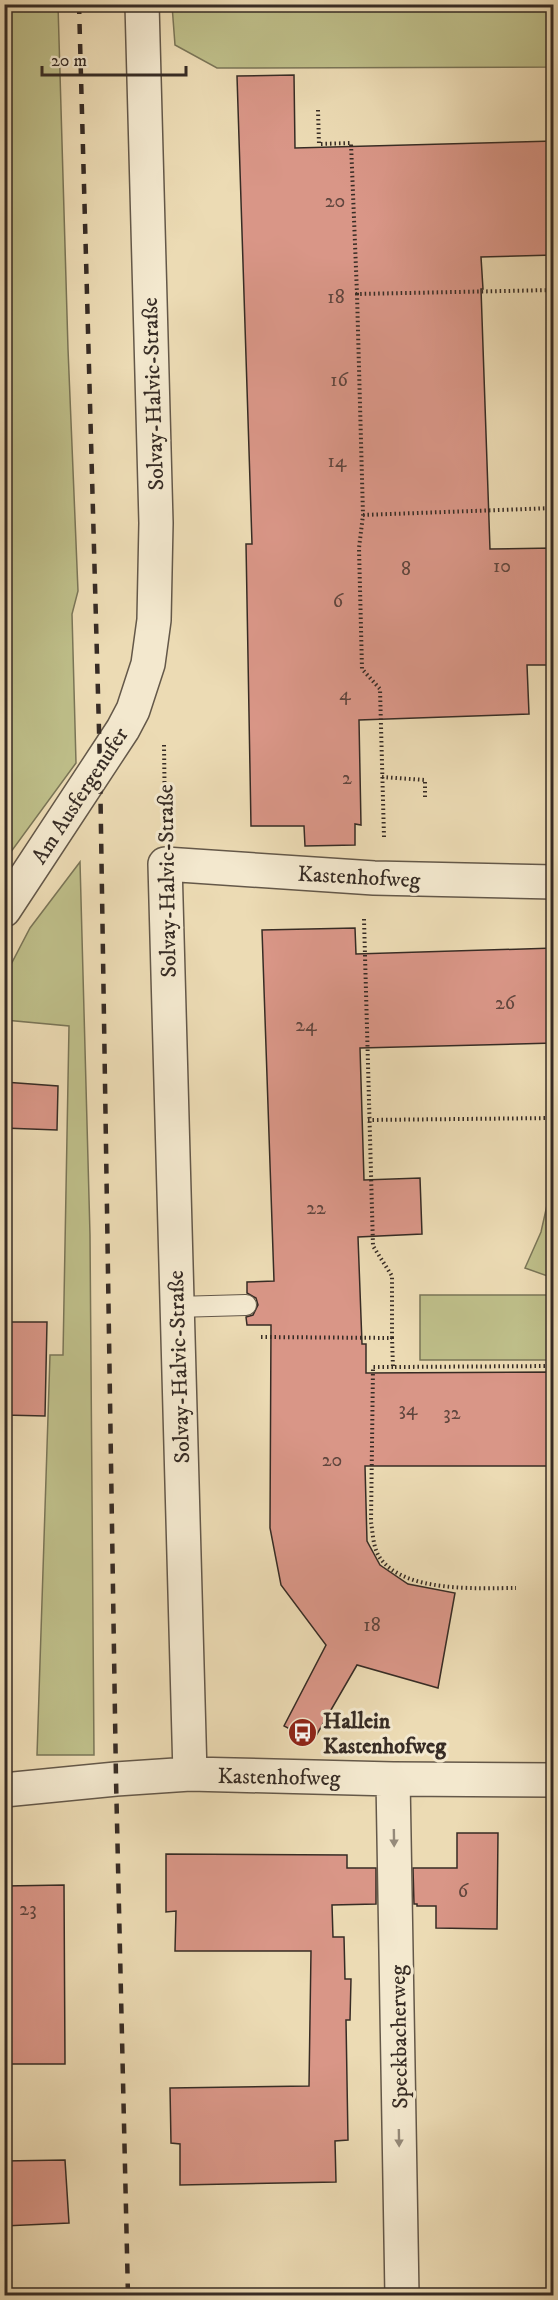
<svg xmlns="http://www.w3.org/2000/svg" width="558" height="2300" font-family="'IM FELL DW Pica',serif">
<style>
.green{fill:#bebe89;stroke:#7a7557;stroke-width:1.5}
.building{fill:#d99687;stroke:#372c25;stroke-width:1.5}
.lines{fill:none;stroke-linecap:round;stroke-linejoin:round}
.service-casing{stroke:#645849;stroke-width:22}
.minor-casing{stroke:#645849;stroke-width:36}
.path{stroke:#372c25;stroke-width:4;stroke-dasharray:1.5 3;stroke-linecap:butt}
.service{stroke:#f3e8ce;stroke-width:20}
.minor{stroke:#f3e8ce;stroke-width:33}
.rail{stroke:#372c25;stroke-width:4.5;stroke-dasharray:10 10;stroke-linecap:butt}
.oneway{fill:#958a7a}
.labels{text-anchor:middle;stroke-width:6;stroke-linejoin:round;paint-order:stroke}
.number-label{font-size:20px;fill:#60463e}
.street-label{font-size:22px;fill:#372c25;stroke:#f3e8ce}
.poi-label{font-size:22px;font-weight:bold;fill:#372c25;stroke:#f3e8ce;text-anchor:start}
</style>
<rect width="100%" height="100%" fill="#ecdbb4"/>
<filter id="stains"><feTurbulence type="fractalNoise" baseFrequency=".00333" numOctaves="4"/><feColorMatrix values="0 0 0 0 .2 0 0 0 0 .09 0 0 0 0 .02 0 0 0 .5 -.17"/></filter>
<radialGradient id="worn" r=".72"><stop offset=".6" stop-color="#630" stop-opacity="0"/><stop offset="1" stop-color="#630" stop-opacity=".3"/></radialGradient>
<!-- green -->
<path class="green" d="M 5,4 L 58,5 L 68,349 L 78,591 L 72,614 L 76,763 L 5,860 Z
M 172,5 L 553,5 L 553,67 L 217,68 L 175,45 Z
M 80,862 L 90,1235 L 94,1755 L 37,1755 L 50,1355 L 63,1355 L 69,1026 L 5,1020 L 5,976 L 30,928 Z
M 547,1205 L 553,1208 L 553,1278 L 525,1268 L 541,1232 Z
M 420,1295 L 552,1295 L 552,1360 L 420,1360 Z"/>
<!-- building -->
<path class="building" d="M 294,75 L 295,148 L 554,141 L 554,255 L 481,257 L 483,289 L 481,289 L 490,549 L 554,548 L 554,665 L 527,665 L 529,714 L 359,720 L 361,825 L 355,824 L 355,845 L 305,846 L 304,826 L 251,826 L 246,544 L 252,544 L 237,76 Z
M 355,928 L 356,954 L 554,948 L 554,1043 L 360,1048 L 364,1180 L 420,1178 L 422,1234 L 358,1237 L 362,1344 L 366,1344 L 366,1373 L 554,1372 L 554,1466 L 365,1466 L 367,1541 L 380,1565 L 408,1584 L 455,1593 L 438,1688 L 357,1665 L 313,1741 L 284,1726 L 326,1645 L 281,1585 L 270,1528 L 271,1325 L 247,1325 L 246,1317 L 253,1315 L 258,1305 L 256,1298 L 247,1293 L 247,1282 L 274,1281 L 262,930 Z
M 4,1082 L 58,1086 L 57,1130 L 4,1128 Z
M 4,1322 L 47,1322 L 45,1416 L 4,1415 Z
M 457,1833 L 498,1833 L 497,1929 L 436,1928 L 436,1906 L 417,1906 L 417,1904 L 414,1904 L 413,1868 L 457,1868 Z
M 166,1854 L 347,1855 L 347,1868 L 376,1868 L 376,1904 L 332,1905 L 333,1937 L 344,1937 L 345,1979 L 351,1979 L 350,2020 L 346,2020 L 348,2140 L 335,2141 L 336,2182 L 180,2185 L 180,2144 L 171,2143 L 170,2088 L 309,2086 L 311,1951 L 175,1951 L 176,1911 L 166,1912 Z
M 64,1885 L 65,2064 L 4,2064 L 5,1886 Z
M 65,2160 L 69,2223 L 4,2226 L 4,2161 Z"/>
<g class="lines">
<defs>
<path id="service" d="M 176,1307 L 246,1305"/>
<path id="minor" d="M 4,910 L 123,729 L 133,710 L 148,664 L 154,620 L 156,523 L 142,4
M 190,1774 L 165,864 L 374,878 L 554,882
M 393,1779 L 402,2296
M 4,1790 L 116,1779 L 190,1774 L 393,1779 L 554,1780"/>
</defs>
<!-- service casing -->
<use href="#service" class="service-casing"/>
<!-- minor casing -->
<use href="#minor" class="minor-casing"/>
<!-- path -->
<path class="path" d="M 318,110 L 319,144 L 351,143 L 357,294
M 363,515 L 554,508
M 164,745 L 165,821
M 382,777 L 425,780 L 425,797
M 384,837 L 380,689 L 362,669 L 359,548 L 363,515 L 357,294 L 554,290
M 364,919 L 373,1246 L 392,1276 L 392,1338
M 368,1120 L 554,1118
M 261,1337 L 392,1338 L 393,1367 L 554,1366
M 393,1367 L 373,1367 L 371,1522 C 373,1534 373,1548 380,1558 C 405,1593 478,1588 516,1588"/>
<!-- service -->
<use href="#service" class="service"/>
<!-- minor -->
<use href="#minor" class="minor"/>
<!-- rail -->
<path class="rail" d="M 79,4 L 100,766 L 116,1779 L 128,2296"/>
</g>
<!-- one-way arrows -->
<defs><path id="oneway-solid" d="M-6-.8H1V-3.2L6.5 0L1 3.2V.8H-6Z" transform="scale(1.5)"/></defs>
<g class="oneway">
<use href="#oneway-solid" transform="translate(394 1838) rotate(89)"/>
<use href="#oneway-solid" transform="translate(399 2138) rotate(89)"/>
</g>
<!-- icons -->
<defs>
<symbol id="bus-disc" viewBox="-11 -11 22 22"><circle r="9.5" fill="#8f2418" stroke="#f3e8ce"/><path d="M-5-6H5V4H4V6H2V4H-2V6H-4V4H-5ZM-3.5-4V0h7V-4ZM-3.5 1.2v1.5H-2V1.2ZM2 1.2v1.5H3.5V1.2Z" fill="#fff"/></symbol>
</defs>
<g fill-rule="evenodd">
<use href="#bus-disc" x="286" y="1716" width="33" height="33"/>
</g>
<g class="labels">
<!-- number labels -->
<g class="number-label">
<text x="335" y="207">20</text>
<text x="336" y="303">18</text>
<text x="339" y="386">16</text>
<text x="337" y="467">14</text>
<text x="502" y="572">10</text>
<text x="406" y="575">8</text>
<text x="338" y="607">6</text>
<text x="345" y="700">4</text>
<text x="347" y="784">2</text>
<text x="505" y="1009">26</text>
<text x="306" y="1031">24</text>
<text x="316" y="1214">22</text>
<text x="408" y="1415">34</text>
<text x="452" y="1419">32</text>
<text x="332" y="1466">20</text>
<text x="372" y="1631">18</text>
<text x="463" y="1897">6</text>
<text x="28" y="1915">23</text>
</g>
<!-- street labels -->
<g class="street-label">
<text transform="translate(152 394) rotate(-92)" y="8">Solvay-Halvic-Straße</text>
<text transform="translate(79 795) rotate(-57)" y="8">Am Ausfergenufer</text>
<text transform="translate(359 876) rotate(3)" y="8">Kastenhofweg</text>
<text transform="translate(166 881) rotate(-91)" y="8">Solvay-Halvic-Straße</text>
<text transform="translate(178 1367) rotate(-92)" y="8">Solvay-Halvic-Straße</text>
<text transform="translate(279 1776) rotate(1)" y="8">Kastenhofweg</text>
<text transform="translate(398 2037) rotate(-91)" y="8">Speckbacherweg</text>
</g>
<!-- poi labels -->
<g class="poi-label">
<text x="323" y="1728">Hallein<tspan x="323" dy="25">Kastenhofweg</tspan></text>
</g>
</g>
<!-- margin -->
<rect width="558" height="2300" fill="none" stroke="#ecdbb4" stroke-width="24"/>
<rect x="6" y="6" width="546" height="2288" fill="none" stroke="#372c25" stroke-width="3"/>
<rect x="12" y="12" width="534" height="2276" fill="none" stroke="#372c25" stroke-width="1.5"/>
<!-- scale -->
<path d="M42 66v9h144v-9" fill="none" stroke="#372c25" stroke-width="3"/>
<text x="51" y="66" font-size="18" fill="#372c25" stroke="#f3e8ce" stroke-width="4.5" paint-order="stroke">20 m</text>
<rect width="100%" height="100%" filter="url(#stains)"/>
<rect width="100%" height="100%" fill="url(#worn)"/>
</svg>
